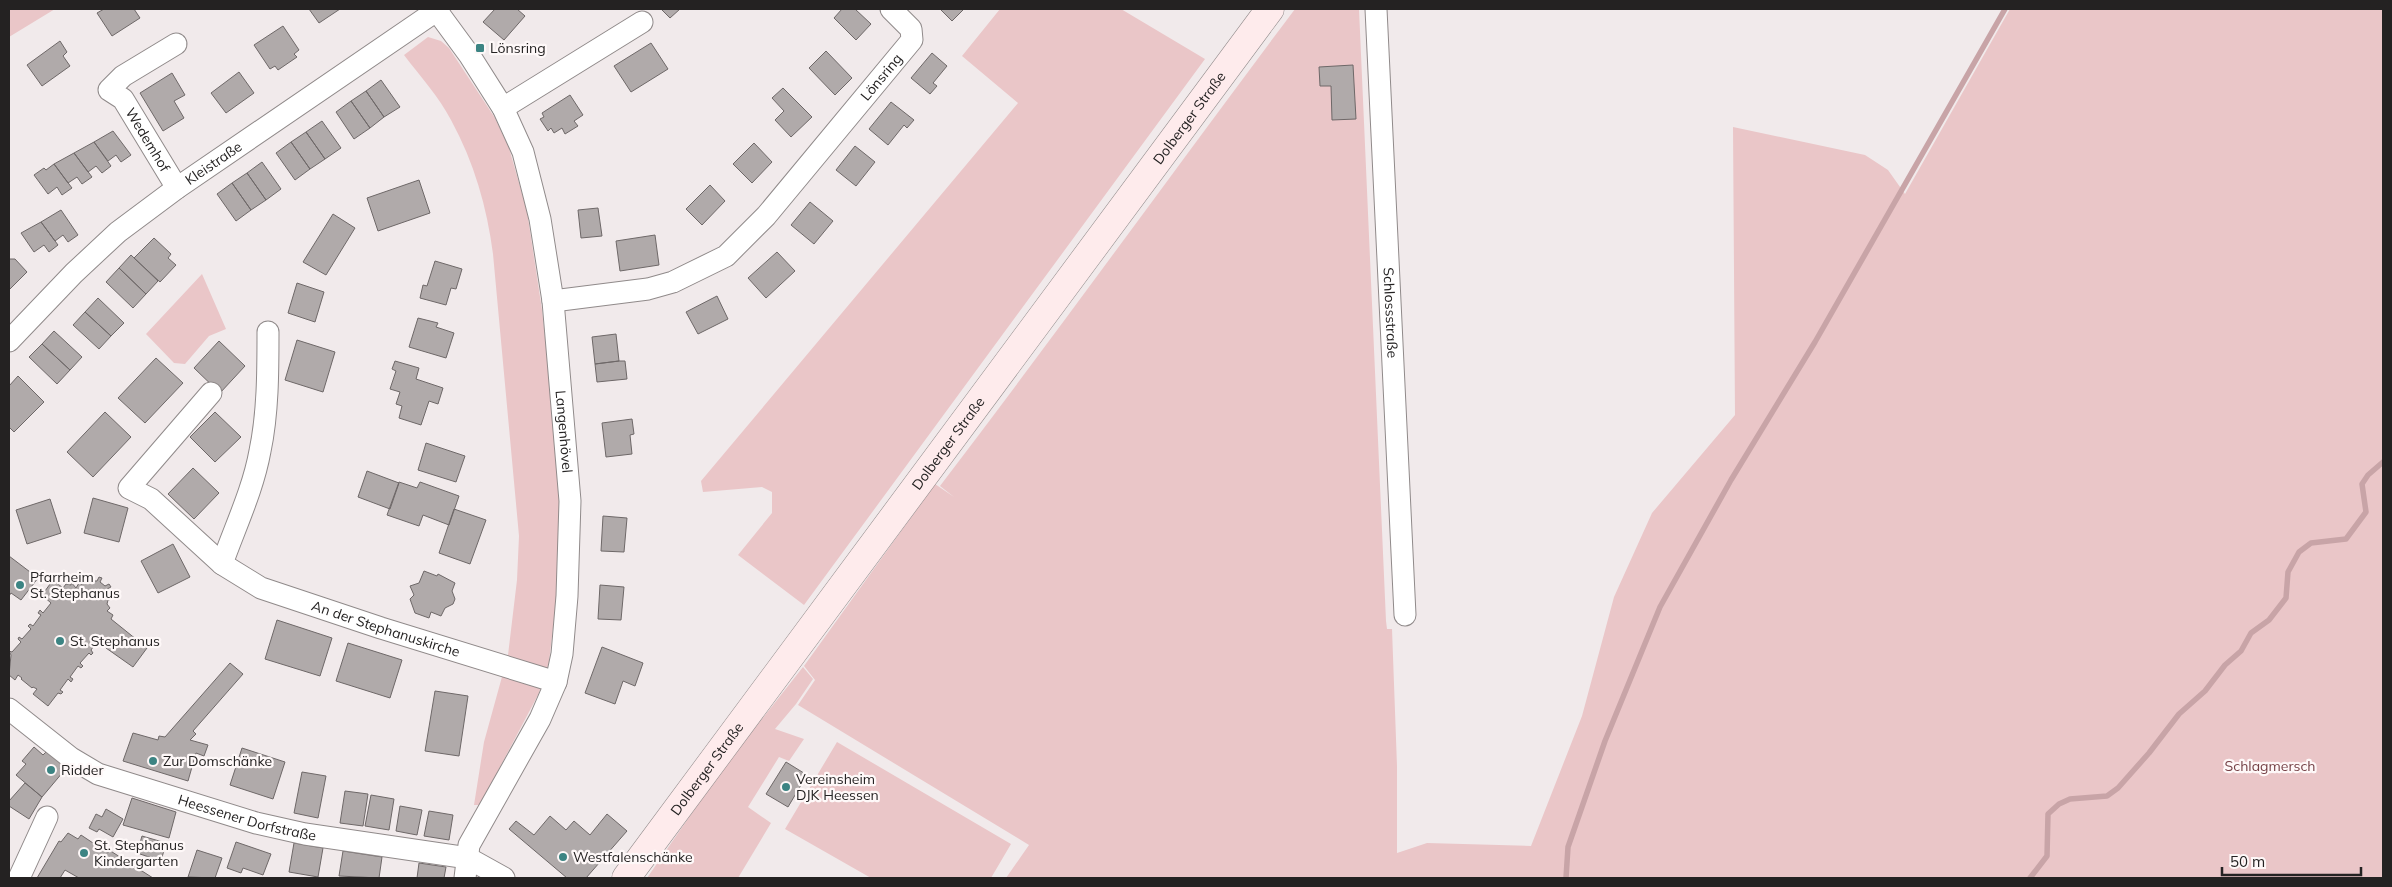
<svg xmlns="http://www.w3.org/2000/svg" width="2392" height="887" font-family="Mulish,sans-serif">
<style>
.green{fill:#eac6c8}
.lines{fill:none;stroke-linecap:round;stroke-linejoin:round}
.stream{stroke:#c8a4a7;stroke-width:5.5}
.building{fill:#b0aaaa;stroke:#6e6868}
.street-casing{stroke:#908a8a;stroke-width:23}
.secondary-casing{stroke:#908a8a;stroke-width:29}
.street{stroke:#fff;stroke-width:21}
.secondary{stroke:#feebec;stroke-width:28}
.poi-dot{fill:#3c8483;stroke:#fef8f8;stroke-width:2}
.labels{text-anchor:middle;stroke-width:4.5;stroke-linejoin:round;paint-order:stroke}
.poi-label{font-size:14px;fill:#242222;stroke:#fef8f8;text-anchor:start}
.street-label{font-size:14px;fill:#242222;stroke:#fef8f8}
.park-label{font-size:14px;fill:#754146;stroke:#fef8f8}
</style>
<rect width="100%" height="100%" fill="#f1eaeb"/>
<!-- green -->
<path class="green" d="M 9,9 L 55,9 L 9,37 Z
M 1000,9 L 1121,9 L 1205,59 L 804,605 L 738,555 L 772,513 L 772,492 L 762,487 L 703,492 L 701,481 L 1018,103 L 962,56 Z
M 1295,9 L 1359,9 L 1386,621 L 1387,629 L 1392,629 L 1397,766 L 1397,853 L 1427,843 L 1531,846 L 1582,716 L 1614,597 L 1652,513 L 1735,415 L 1733,127 L 1865,155 L 1888,170 L 1905,194 L 2010,9 L 2383,9 L 2383,878 L 1006,878 L 1029,845 L 798,705 L 815,680 L 804,666 L 935,484 L 954,497 L 940,486 C 1060,329 1176,167 1295,9 Z
M 428,37 L 441,41 L 449,48 L 495,118 L 509,148 L 527,211 L 542,310 L 559,467 L 561,520 L 558,585 L 549,662 L 539,693 L 480,805 L 474,805 L 484,742 L 508,655 L 517,580 L 519,536 L 493,254 C 487,207 474,162 451,120 C 439,97 420,76 404,55 Z
M 202,274 L 226,329 L 209,336 L 185,364 L 174,363 L 146,334 Z
M 803,667 L 813,679 L 796,704 L 775,729 L 804,739 L 789,761 L 779,757 L 748,807 L 771,823 L 738,878 L 647,878 L 721,771 Z
M 837,742 L 1011,844 L 991,878 L 871,878 L 785,829 Z"/>
<g class="lines">
<!-- stream -->
<path class="stream" d="M 1566,878 L 1568,847 L 1605,741 L 1660,607 L 1731,480 L 1815,342 L 2005,9
M 2030,878 L 2047,856 L 2048,814 L 2059,804 L 2070,799 L 2107,796 L 2118,788 L 2149,753 L 2179,714 L 2205,691 L 2225,665 L 2241,651 L 2251,633 L 2269,620 L 2286,598 L 2288,572 L 2299,552 L 2311,543 L 2346,539 L 2366,512 L 2362,484 L 2368,475 L 2383,462"/>
</g>
<!-- building -->
<path class="building" d="M 104,9 L 134,9 L 140,18 L 112,36 L 97,13 Z
M 309,9 L 340,9 L 319,23 Z
M 495,9 L 517,9 L 525,16 L 504,40 L 483,22 Z
M 661,9 L 680,9 L 670,18 Z
M 842,9 L 855,9 L 871,24 L 856,40 L 834,18 Z
M 940,9 L 964,9 L 952,21 Z
M 283,26 L 299,50 L 294,54 L 297,57 L 278,70 L 275,66 L 270,69 L 254,45 Z
M 60,41 L 67,52 L 63,56 L 70,66 L 42,86 L 27,65 Z
M 651,43 L 668,69 L 631,92 L 614,66 Z
M 826,51 L 852,78 L 835,95 L 809,68 Z
M 932,53 L 947,66 L 933,83 L 937,86 L 930,94 L 911,78 Z
M 1353,65 L 1356,119 L 1332,120 L 1331,86 L 1320,86 L 1319,67 Z
M 239,72 L 254,93 L 226,113 L 211,93 Z
M 172,73 L 185,95 L 174,101 L 184,118 L 163,131 L 140,93 Z
M 381,80 L 400,107 L 384,117 L 366,91 Z
M 783,88 L 812,117 L 791,137 L 775,120 L 784,111 L 772,98 Z
M 366,91 L 384,117 L 370,128 L 351,101 Z
M 570,95 L 583,115 L 574,121 L 578,126 L 565,134 L 562,128 L 554,133 L 551,128 L 548,131 L 540,119 L 544,117 L 542,113 Z
M 351,101 L 370,128 L 354,139 L 336,112 Z
M 891,102 L 914,120 L 907,128 L 904,125 L 888,145 L 869,129 Z
M 322,121 L 341,148 L 325,159 L 306,132 Z
M 113,131 L 131,155 L 121,162 L 116,155 L 108,161 L 94,142 Z
M 306,132 L 325,159 L 310,169 L 291,142 Z
M 94,142 L 111,166 L 102,173 L 96,166 L 88,172 L 74,153 Z
M 291,142 L 310,169 L 295,180 L 276,153 Z
M 754,143 L 772,162 L 752,183 L 733,164 Z
M 855,146 L 875,162 L 856,186 L 836,170 Z
M 74,153 L 92,177 L 82,184 L 77,177 L 68,183 L 54,164 Z
M 262,162 L 281,189 L 266,200 L 247,173 Z
M 54,164 L 72,188 L 62,195 L 57,187 L 48,194 L 34,175 L 44,168 L 46,170 Z
M 247,173 L 266,200 L 251,210 L 232,183 Z
M 419,180 L 430,213 L 378,231 L 367,198 Z
M 232,183 L 251,210 L 236,221 L 217,194 Z
M 710,185 L 725,201 L 702,225 L 686,209 Z
M 810,202 L 833,221 L 814,244 L 791,225 Z
M 598,208 L 602,236 L 581,238 L 578,210 Z
M 61,210 L 78,235 L 68,242 L 63,235 L 55,241 L 41,222 Z
M 333,214 L 355,228 L 326,275 L 303,262 Z
M 41,222 L 58,245 L 49,252 L 44,245 L 34,252 L 21,233 Z
M 655,235 L 659,265 L 620,271 L 616,241 Z
M 154,238 L 171,254 L 168,258 L 176,265 L 160,282 L 134,258 Z
M 777,252 L 795,271 L 766,298 L 748,278 Z
M 131,255 L 158,281 L 146,294 L 119,268 Z
M 9,259 L 15,259 L 27,272 L 9,290 Z
M 435,261 L 462,269 L 456,289 L 451,288 L 446,305 L 420,298 L 423,285 L 427,286 Z
M 119,268 L 146,294 L 133,308 L 106,282 Z
M 297,283 L 324,292 L 315,322 L 288,313 Z
M 717,296 L 728,319 L 698,334 L 686,312 Z
M 98,298 L 124,323 L 111,336 L 85,312 Z
M 85,312 L 111,336 L 99,349 L 73,325 Z
M 418,318 L 438,323 L 436,327 L 454,333 L 446,358 L 409,347 Z
M 54,331 L 82,357 L 70,370 L 42,344 Z
M 616,334 L 619,361 L 595,364 L 592,337 Z
M 297,340 L 335,352 L 323,392 L 285,380 Z
M 219,341 L 245,366 L 220,393 L 194,368 Z
M 42,344 L 70,370 L 57,384 L 29,357 Z
M 156,358 L 183,383 L 145,423 L 118,398 Z
M 395,361 L 419,368 L 416,379 L 443,388 L 438,404 L 429,401 L 421,425 L 399,418 L 402,406 L 396,404 L 400,392 L 390,389 L 396,371 L 392,369 Z
M 619,361 L 625,361 L 627,379 L 597,382 L 595,364 Z
M 18,376 L 44,402 L 14,432 L 9,427 L 9,386 Z
M 105,412 L 131,437 L 93,477 L 67,452 Z
M 215,412 L 241,437 L 215,462 L 190,437 Z
M 632,419 L 634,434 L 630,435 L 632,454 L 606,457 L 602,423 Z
M 426,443 L 465,456 L 456,482 L 418,470 Z
M 193,468 L 219,493 L 194,519 L 168,494 Z
M 367,471 L 399,483 L 390,509 L 358,497 Z
M 399,482 L 417,488 L 420,482 L 459,496 L 449,525 L 423,515 L 419,526 L 387,515 Z
M 93,498 L 128,508 L 119,542 L 84,533 Z
M 50,499 L 61,533 L 27,544 L 16,510 Z
M 454,509 L 486,520 L 470,564 L 439,553 Z
M 603,516 L 627,518 L 624,552 L 601,551 Z
M 173,544 L 190,577 L 158,593 L 141,561 Z
M 9,556 L 38,578 L 21,600 L 11,593 L 9,596 Z
M 424,571 L 437,576 L 438,574 L 455,583 L 452,591 L 455,599 L 453,604 L 445,608 L 441,616 L 431,612 L 429,618 L 415,613 L 410,599 L 414,595 L 410,586 L 419,583 Z
M 90,577 L 91,581 L 97,581 L 99,577 L 102,578 L 100,582 L 105,586 L 109,584 L 111,587 L 107,589 L 109,595 L 113,596 L 113,599 L 108,600 L 107,604 L 110,608 L 107,611 L 113,615 L 111,619 L 147,648 L 133,667 L 106,648 L 107,646 L 101,641 L 99,643 L 97,641 L 91,650 L 93,653 L 91,655 L 89,653 L 80,663 L 83,666 L 81,668 L 78,666 L 70,677 L 73,679 L 71,682 L 68,679 L 60,690 L 63,692 L 61,694 L 58,693 L 48,706 L 33,694 L 37,689 L 33,687 L 32,688 L 21,679 L 22,678 L 18,675 L 15,680 L 9,675 L 11,655 L 9,651 L 12,652 L 21,642 L 18,639 L 19,637 L 22,639 L 31,629 L 28,626 L 30,624 L 33,626 L 41,615 L 38,613 L 40,610 L 43,613 L 51,603 L 42,595 L 53,580 L 63,588 L 66,584 L 71,585 L 71,582 L 76,588 L 79,583 L 82,585 L 87,582 L 87,578 Z
M 600,585 L 624,587 L 621,620 L 598,619 Z
M 277,620 L 332,638 L 320,676 L 265,659 Z
M 348,643 L 402,660 L 390,698 L 336,681 Z
M 602,647 L 643,663 L 635,686 L 623,681 L 615,704 L 585,693 Z
M 230,663 L 243,674 L 193,731 L 196,734 L 190,740 L 208,745 L 204,756 L 196,753 L 188,781 L 123,761 L 133,733 L 158,740 L 159,736 L 165,737 Z
M 435,691 L 468,696 L 459,756 L 425,751 Z
M 34,747 L 43,755 L 48,750 L 64,764 L 60,769 L 63,772 L 42,797 L 16,775 L 26,764 L 22,761 Z
M 242,748 L 285,762 L 273,799 L 230,785 Z
M 786,762 L 807,775 L 788,807 L 766,794 Z
M 302,772 L 326,776 L 318,818 L 294,813 Z
M 25,783 L 42,797 L 29,819 L 9,806 L 9,801 Z
M 345,791 L 368,794 L 363,826 L 340,823 Z
M 371,795 L 394,799 L 389,830 L 365,826 Z
M 132,798 L 176,812 L 169,838 L 123,825 Z
M 400,806 L 422,810 L 417,835 L 396,831 Z
M 106,809 L 123,819 L 113,837 L 99,829 L 97,832 L 89,828 L 96,814 L 102,817 Z
M 429,811 L 453,815 L 449,840 L 424,836 Z
M 607,814 L 627,831 L 586,878 L 567,878 L 509,829 L 516,821 L 534,835 L 550,816 L 566,830 L 574,821 L 590,835 Z
M 68,833 L 78,839 L 81,835 L 108,853 L 109,850 L 153,878 L 79,878 L 65,870 L 60,878 L 37,878 L 59,841 L 61,842 Z
M 142,836 L 166,843 L 161,861 L 137,853 Z
M 236,842 L 271,854 L 263,875 L 243,868 L 241,873 L 227,868 Z
M 294,843 L 323,848 L 318,877 L 289,872 Z
M 197,850 L 222,858 L 215,878 L 188,877 Z
M 343,851 L 382,857 L 379,878 L 339,876 Z
M 419,863 L 446,867 L 444,878 L 417,878 Z"/>
<g class="lines">
<defs>
<g id="street">
<path id="s1" d="M 1376,9 L 1405,615"/>
<path id="s2" d="M 437,11 L 470,56 L 503,108 L 523,152 L 540,219 L 553,301 L 570,501 L 567,596 L 562,654 L 556,682 L 540,719 L 469,845 L 465,878"/>
<path id="s3" d="M 176,44 L 123,76 L 109,90 L 123,99 L 177,188"/>
<path d="M 503,108 L 642,22"/>
<path id="s4" d="M 553,301 L 648,289 L 673,282 L 726,256 L 766,216 L 912,40 L 911,29 L 891,9"/>
<path id="s5" d="M 268,332 C 268,371 268,413 260,451 C 253,490 235,527 222,564 L 261,588 L 381,628 L 556,682"/>
<path id="s6" d="M 9,341 L 74,273 L 118,232 L 177,188 L 439,9"/>
<path d="M 211,393 L 129,488 L 151,499 L 222,564"/>
<path id="s7" d="M 9,709 L 71,758 L 98,774 L 256,823 L 305,834 L 468,858 L 504,878"/>
<path d="M 19,878 L 47,817"/>
</g>
<g id="secondary">
<path id="s8" d="M 626,878 L 1270,9"/>
</g>
</defs>
<!-- street casing -->
<use href="#street" class="street-casing"/>
<!-- secondary casing -->
<use href="#secondary" class="secondary-casing"/>
<!-- street -->
<use href="#street" class="street"/>
<!-- secondary -->
<use href="#secondary" class="secondary"/>
</g>
<!-- markers -->
<g class="poi-dot">
<rect x="475" y="43" width="10" height="10" rx="2.5"/>
<circle cx="20" cy="585" r="5"/>
<circle cx="60" cy="641" r="5"/>
<circle cx="153" cy="761" r="5"/>
<circle cx="51" cy="770" r="5"/>
<circle cx="786" cy="787" r="5"/>
<circle cx="84" cy="853" r="5"/>
<circle cx="563" cy="857" r="5"/>
</g>
<g class="labels">
<!-- poi labels -->
<g class="poi-label">
<text x="490" y="53">Lönsring</text>
<text x="30" y="582">Pfarrheim<tspan x="30" dy="16">St. Stephanus</tspan></text>
<text x="70" y="646">St. Stephanus</text>
<text x="163" y="766">Zur Domschänke</text>
<text x="61" y="775">Ridder</text>
<text x="796" y="784">Vereinsheim<tspan x="796" dy="16">DJK Heessen</tspan></text>
<text x="94" y="850">St. Stephanus<tspan x="94" dy="16">Kindergarten</tspan></text>
<text x="573" y="862">Westfalenschänke</text>
</g>
<!-- street labels -->
<g class="street-label">
<text dy="5" stroke="none"><textPath href="#s4" startOffset="418">Lönsring</textPath></text>
<text dy="5" stroke="none"><textPath href="#s8" startOffset="946">Dolberger Straße</textPath></text>
<text dy="5" stroke="none"><textPath href="#s3" startOffset="146">Wedemhof</textPath></text>
<text dy="5" stroke="none"><textPath href="#s6" startOffset="272">Kleistraße</textPath></text>
<text dy="5" stroke="none"><textPath href="#s1" startOffset="304">Schlossstraße</textPath></text>
<text dy="5" stroke="none"><textPath href="#s2" startOffset="449">Langenhövel</textPath></text>
<text dy="5" stroke="none"><textPath href="#s8" startOffset="541">Dolberger Straße</textPath></text>
<text dy="5" stroke="none"><textPath href="#s5" startOffset="416">An der Stephanuskirche</textPath></text>
<text dy="5" stroke="none"><textPath href="#s8" startOffset="136">Dolberger Straße</textPath></text>
<text dy="5" stroke="none"><textPath href="#s7" startOffset="266">Heessener Dorfstraße</textPath></text>
</g>
<!-- park labels -->
<g class="park-label">
<text x="2270" y="771">Schlagmersch</text>
</g>
</g>
<!-- border -->
<rect width="2392" height="887" fill="none" stroke="#242222" stroke-width="20"/>
<!-- scale -->
<path d="M2222 867v8h139v-8" fill="none" stroke="#242222" stroke-width="2.5"/>
<text x="2230" y="867" font-size="15" fill="#242222" stroke="#fef8f8" stroke-width="4" paint-order="stroke">50 m</text>
</svg>
